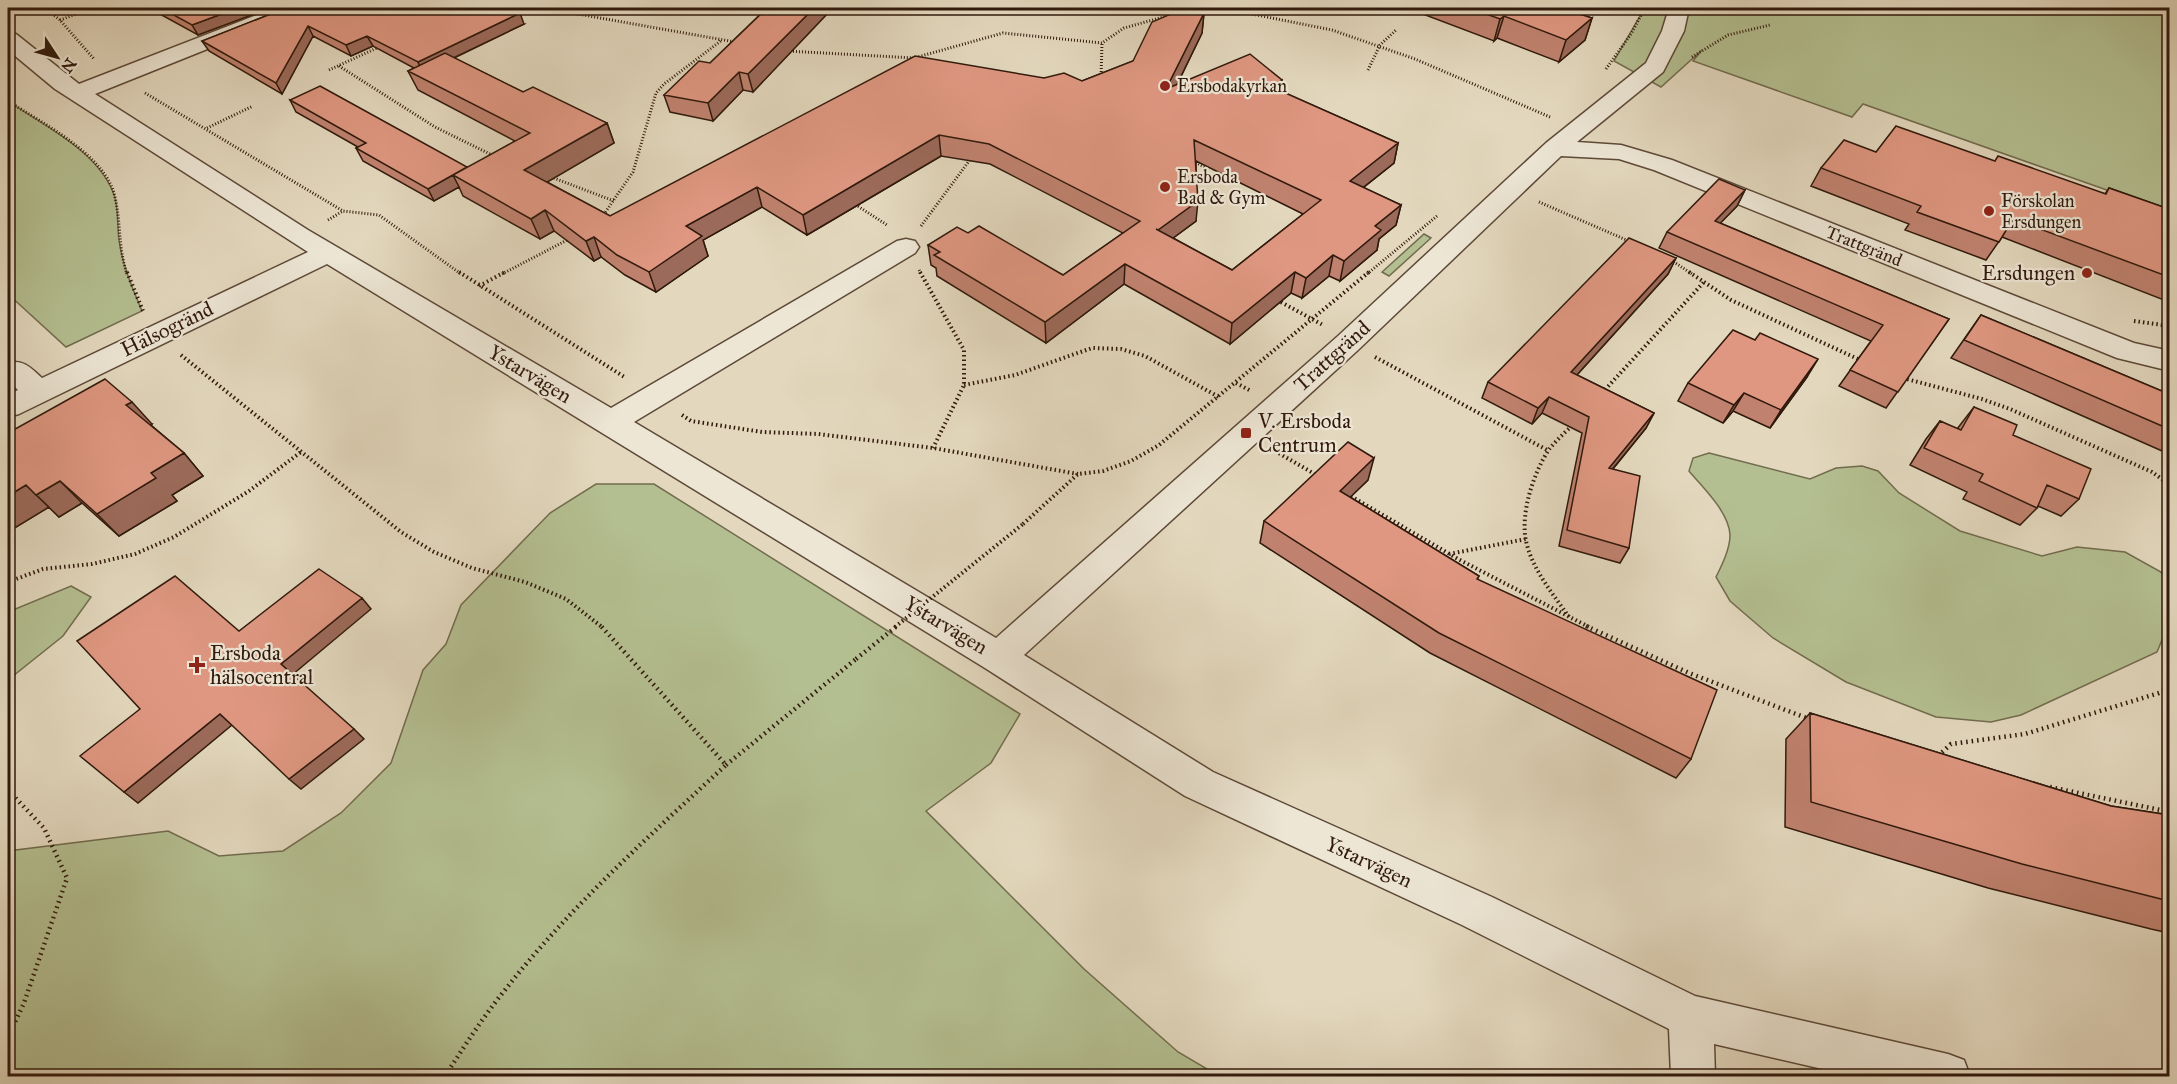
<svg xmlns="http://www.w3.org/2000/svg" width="2177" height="1084" font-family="'IM FELL Great Primer',serif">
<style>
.green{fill:#b4bf91;stroke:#726c4e;stroke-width:1.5}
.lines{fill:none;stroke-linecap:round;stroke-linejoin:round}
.minor-casing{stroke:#5d4938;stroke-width:3}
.path-far2{stroke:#30190c;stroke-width:3;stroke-dasharray:1 2;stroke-linecap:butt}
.path-far1{stroke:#30190c;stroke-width:4;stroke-dasharray:1.5 3;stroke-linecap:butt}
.path{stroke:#30190c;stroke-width:4.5;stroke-dasharray:1.5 4;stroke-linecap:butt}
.minor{fill:#ede6d5;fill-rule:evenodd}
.path-bridge-far1{stroke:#30190c;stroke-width:4;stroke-dasharray:1.5 3;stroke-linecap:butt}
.path-bridge{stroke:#30190c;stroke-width:4.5;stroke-dasharray:1.5 4;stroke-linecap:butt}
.wall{fill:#c0826f;stroke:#30190c;stroke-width:1.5;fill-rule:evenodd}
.shaded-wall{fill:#9c6a5a;stroke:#30190c;stroke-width:1.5}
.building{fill:#df9781;stroke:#30190c;stroke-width:1.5;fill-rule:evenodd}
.poi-dot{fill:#8f2418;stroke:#ede6d5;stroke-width:2}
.labels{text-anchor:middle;stroke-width:4.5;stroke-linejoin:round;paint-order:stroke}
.far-poi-label{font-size:18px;fill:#30190c;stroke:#ede6d5;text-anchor:start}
.far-street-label{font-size:18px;fill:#30190c;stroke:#ede6d5}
.poi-label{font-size:21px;fill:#30190c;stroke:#ede6d5;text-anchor:start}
.street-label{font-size:21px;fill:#30190c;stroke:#ede6d5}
</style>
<rect width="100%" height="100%" fill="#e3d8be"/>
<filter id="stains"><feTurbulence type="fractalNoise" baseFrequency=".00333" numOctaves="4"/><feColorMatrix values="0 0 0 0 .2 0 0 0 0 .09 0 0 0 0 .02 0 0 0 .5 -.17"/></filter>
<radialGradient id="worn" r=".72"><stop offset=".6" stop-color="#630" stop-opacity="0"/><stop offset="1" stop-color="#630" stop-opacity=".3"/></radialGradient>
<!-- green -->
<path class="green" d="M 1639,8 L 2169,8 L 2169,212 L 1863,104 L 1852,117 L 1693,61 L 1702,50 L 1661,87 L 1614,61 L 1644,9 Z
M 8,101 C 43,125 96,150 113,192 C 120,208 116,229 120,246 C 124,269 133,289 142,311 L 66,347 L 8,294 Z
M 1424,234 L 1431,238 L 1389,276 L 1382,272 Z
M 1709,453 L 1810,479 L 1836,468 L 1862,466 L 1878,471 L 1899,493 L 1960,531 L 2042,556 L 2077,547 L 2125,552 L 2161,572 L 2169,587 L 2169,623 L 2157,652 L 2021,715 L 1991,722 L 1936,717 L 1846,682 L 1773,638 L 1730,601 L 1716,577 C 1722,565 1730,549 1730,535 C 1729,512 1703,488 1689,471 L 1693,458 Z
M 596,484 L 654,484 L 1020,714 L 991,763 L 926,811 L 1084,969 L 1178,1052 L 1219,1076 L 8,1076 L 8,851 L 168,831 L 219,856 L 283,851 L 341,813 L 391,763 L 423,670 L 446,644 L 461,605 L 550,513 Z
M 71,586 L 91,597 L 63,636 L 8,680 L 8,612 Z"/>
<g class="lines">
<defs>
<path id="minor" d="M 275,8 L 304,8 L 300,12 L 95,94 L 308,230 L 611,408 L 897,241 L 906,239 L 915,241 L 919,247 L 915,253 L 634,422 L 996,638 L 1338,336 L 1546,143 L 1646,63 L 1662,31 L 1669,8 L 1689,8 L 1684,31 L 1663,72 L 1577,142 L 1621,145 L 1672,160 L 2134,343 L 2170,351 L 2170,371 L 2117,358 L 1654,170 L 1619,159 L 1561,156 L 1358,350 L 1024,655 L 1213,772 L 1492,897 L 1695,996 L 1948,1054 L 1964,1060 L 1970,1076 L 1853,1076 L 1714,1044 L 1715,1076 L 1671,1076 L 1669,1029 L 1462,925 L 1185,796 L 985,668 L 327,264 L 19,414 L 8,417 L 8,395 L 18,390 L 8,380 L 8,363 C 23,359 31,368 42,378 L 308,252 L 55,89 L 8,50 L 8,33 L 16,34 L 79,84 Z"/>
</defs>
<!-- minor casing -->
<use href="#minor" class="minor-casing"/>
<!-- path-far2 -->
<path class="path-far2" d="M 45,8 L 60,20 L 94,59
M 544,8 L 735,42
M 1220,8 L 1232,10 L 1232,8
M 1199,13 L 1232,10 L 1332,30 L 1415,59 L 1550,117
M 60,20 L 93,8
M 787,51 L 914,58 L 1003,33 L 1102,43 L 1124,28 L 1167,16
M 1692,57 L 1728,35 L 1770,25
M 339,66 L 435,127 L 496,157
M 1606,69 L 1631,34 L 1645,8
M 329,70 L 379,47
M 1368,70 L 1380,45 L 1396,30
M 1101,78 L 1102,43
M 145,93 L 343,211
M 8,101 C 42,123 106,155 115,197 C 121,223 118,248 127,274
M 207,128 L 253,106
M 1193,161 L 1208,169
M 551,177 L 614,201
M 1539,202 L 1631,242
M 853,203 L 887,225
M 602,217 L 633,172 L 656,93 L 664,84 L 722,40
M 328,220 L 343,211 L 379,215 L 461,274
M 921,226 L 972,157
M 1671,260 L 1692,274
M 919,270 L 921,274
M 502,274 L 571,238
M 1367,274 L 1437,216"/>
<!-- path-far1 -->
<path class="path-far1" d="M 127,272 L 143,311
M 459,272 L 626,378
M 920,272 L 964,350 L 964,385 L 933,448
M 1689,272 L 1731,300 L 1860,360
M 479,286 L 505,272
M 1277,300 L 1323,325
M 2134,321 L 2170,326
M 181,355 L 401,532 L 434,552 L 472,568 L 525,582 L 566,599 L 602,627
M 1375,357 L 1549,451
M 1903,378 L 1982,399 L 2010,409 L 2152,472 L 2170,485
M 1236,383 L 1251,391
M 964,385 L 1015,375 L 1092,348 L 1121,349 L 1145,356 L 1219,397
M 1602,393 L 1704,282
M 682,415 L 691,421 L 762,432 L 818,434 L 933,448 L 1078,474
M 1275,451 L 1318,476
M 1347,494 L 1458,559 L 1589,627
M 1023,524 L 1078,474 L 1103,471 L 1131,461 L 1159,445 L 1369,272
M 1449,554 L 1526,539
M 8,582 L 43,569 L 92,564 L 135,554 L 174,537 L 249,491 L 301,452
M 1569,617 C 1553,594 1532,569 1526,541 C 1520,513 1534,471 1550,448 C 1557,440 1565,432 1573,425"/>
<!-- path -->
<path class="path" d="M 1586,626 L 1689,673 L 1809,719
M 1938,756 L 1951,744 L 2025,734 L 2159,693 L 2170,687
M 726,765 L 856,659
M 2050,787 L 2170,812
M 8,790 L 44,828 L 67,878 L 24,1003 L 8,1037
M 445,1076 C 464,1047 483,1017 505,990 C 570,907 649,836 726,765 L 601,626"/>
<!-- minor -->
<use href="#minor" class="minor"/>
<!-- path-bridge-far1 -->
<path class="path-bridge-far1" d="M 895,627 L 1023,524"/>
<!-- path-bridge -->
<path class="path-bridge" d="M 856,659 L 897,626"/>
</g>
<!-- wall -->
<path class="wall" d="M 149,8 L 270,8 L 198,35 Z
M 286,8 L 524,24 L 454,58 L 523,92 L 607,123 L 614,143 L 547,182 L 610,216 L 1044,78 L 1082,81 L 1133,61 L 1204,13 L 1202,33 L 1177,85 L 1280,91 L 1398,143 L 1394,163 L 1363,188 L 1401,205 L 1396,225 L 1379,239 L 1377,250 L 1340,281 L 1329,276 L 1302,298 L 1291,293 L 1230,344 L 1124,284 L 1046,343 L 937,276 L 936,268 L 931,265 L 928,245 L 968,233 L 1063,275 L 1123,233 L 990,164 L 941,156 L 807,235 L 762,207 L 703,240 L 708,256 L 656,292 L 625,275 L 601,257 L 594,261 L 554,231 L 540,239 L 463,196 L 459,187 L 434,201 L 363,161 L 356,148 L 358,147 L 296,112 L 290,100 L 468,168 L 515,141 L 418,90 L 408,71 L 414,68 L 373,46 L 351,56 L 313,36 L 282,94 L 209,51 L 202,41 ZM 1196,161 L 1303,214 L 1232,270 L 1173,238 L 1196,221 Z
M 767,8 L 826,8 L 827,14 L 753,92 L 743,90 L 713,121 L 670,112 L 664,95 L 710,63 Z
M 1407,8 L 1561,8 L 1592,18 L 1585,40 L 1559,62 L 1497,38 L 1494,41 Z
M 1876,152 L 1995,161 L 2105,194 L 2109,188 L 2169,209 L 2169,302 L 2002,237 L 1986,260 L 1905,230 L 1909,224 L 1811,186 L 1821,168 Z
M 1745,190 L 1737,206 L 1720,223 L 1949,319 L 1886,408 L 1839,386 L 1871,341 L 1659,248 L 1667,232 Z
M 1676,258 L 1668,274 L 1577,375 L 1654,413 L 1646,428 L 1613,469 L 1629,548 L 1620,563 L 1559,546 L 1582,433 L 1542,413 L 1532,424 L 1482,398 L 1488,382 Z
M 1981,315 L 2169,394 L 2169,454 L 1951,358 Z
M 1807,377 L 1770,428 L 1733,411 L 1723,423 L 1678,401 L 1688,383 Z
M 1974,407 L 2013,435 L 2079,499 L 2061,516 L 2038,506 L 2037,508 L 2020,525 L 1963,499 L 1967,492 L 1910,465 L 1926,439 L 1940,421 L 1957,429 Z
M 152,424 L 151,425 L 184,453 L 203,476 L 172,495 L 177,501 L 119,536 L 82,503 L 59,517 L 49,507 L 8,532 L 8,433 Z
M 1368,480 L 1350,497 L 1479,576 L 1477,580 L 1691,759 L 1676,778 L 1430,653 L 1260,543 L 1264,521 Z
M 1810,713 L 2111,806 L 2169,815 L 2169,933 L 2151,929 L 1988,888 L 1785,827 L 1786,739 Z"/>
<!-- shaded-wall -->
<path class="shaded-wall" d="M 238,8 L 270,8 L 198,35 L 192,25 Z
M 814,8 L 826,8 L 827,14 L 753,92 L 748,74 Z
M 520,13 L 524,24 L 422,73 L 418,62 Z
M 1204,13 L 1202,33 L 1165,109 L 1166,89 Z
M 1504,16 L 1497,38 L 1494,41 L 1500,19 Z
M 1592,18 L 1585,40 L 1559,62 L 1566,40 Z
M 308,26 L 313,36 L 282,94 L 276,83 Z
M 367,36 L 373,46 L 351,56 L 346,45 Z
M 739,72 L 743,90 L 713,121 L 708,103 Z
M 1282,80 L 1279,100 L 1272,87 Z
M 607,123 L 614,143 L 532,191 L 524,170 Z
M 939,135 L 941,156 L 807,235 L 803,215 Z
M 1398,143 L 1394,163 L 1346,201 L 1350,181 Z
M 467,167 L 473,179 L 453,175 L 459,187 L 434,201 L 428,189 Z
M 757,187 L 762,207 L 703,240 L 708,256 L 656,292 L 649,272 L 686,226 Z
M 1745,190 L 1737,206 L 1707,237 L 1715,221 Z
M 1198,201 L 1196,221 L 1157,250 L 1158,230 Z
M 1401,205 L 1396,225 L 1379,239 L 1377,250 L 1340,281 L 1344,261 L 1375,226 Z
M 545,210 L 554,231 L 540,239 L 531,219 Z
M 594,237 L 601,257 L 594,261 L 586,241 Z
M 1333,255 L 1329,276 L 1302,298 L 1306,278 Z
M 1676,258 L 1668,274 L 1565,388 L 1571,372 Z
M 1125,264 L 1124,284 L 1046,343 L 1045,322 Z
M 1295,272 L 1291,293 L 1230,344 L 1232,323 Z
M 1818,359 L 1807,377 L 1770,428 L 1781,410 Z
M 1744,393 L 1733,411 L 1723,423 L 1734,405 Z
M 1549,397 L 1542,413 L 1532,424 L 1538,408 Z
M 132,402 L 152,424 L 146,428 L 126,405 Z
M 1654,413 L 1646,428 L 1601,483 L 1609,468 Z
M 184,453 L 203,476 L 172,495 L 177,501 L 119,536 L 97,514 L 151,473 Z
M 1374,458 L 1368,480 L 1334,513 L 1340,491 Z
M 60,481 L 82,503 L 59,517 L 36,495 Z
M 26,485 L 49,507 L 8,532 L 8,496 Z
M 362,598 L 371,609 L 292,675 L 281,664 Z
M 220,714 L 232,725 L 138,803 L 124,792 Z
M 354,729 L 364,739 L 301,789 L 289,779 Z"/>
<!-- building -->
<path class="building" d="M 161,8 L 238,8 L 192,25 Z
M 286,8 L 508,8 L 520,13 L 418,62 L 367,36 L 346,45 L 308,26 L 276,83 L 202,41 Z
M 767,8 L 814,8 L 748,74 L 739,72 L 708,103 L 664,95 L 699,61 L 710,63 Z
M 1469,8 L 1561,8 L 1592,18 L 1566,40 L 1504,16 L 1500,19 Z
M 1180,10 L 1204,13 L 1166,89 L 1250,54 L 1282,80 L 1272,87 L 1398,143 L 1350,181 L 1401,205 L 1375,226 L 1381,230 L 1344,261 L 1333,255 L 1306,278 L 1295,272 L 1232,323 L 1125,264 L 1045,322 L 934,255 L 940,252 L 928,245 L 957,227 L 968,233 L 979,226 L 1063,275 L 1140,221 L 989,144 L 939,135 L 803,215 L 757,187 L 686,226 L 702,236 L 649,272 L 617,255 L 594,237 L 586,241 L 545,210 L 531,219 L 453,175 L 530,133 L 408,71 L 445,53 L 523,92 L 533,87 L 607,123 L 524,170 L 610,216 L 915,56 L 1044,78 L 1064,73 L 1082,81 L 1133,61 L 1152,22 ZM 1194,140 L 1321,200 L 1232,270 L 1156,229 L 1158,230 L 1198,201 Z
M 320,86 L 467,167 L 428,189 L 356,148 L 366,143 L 290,100 Z
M 1896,126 L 1995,161 L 1998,156 L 2106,194 L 2109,188 L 2169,209 L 2169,277 L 2013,219 L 1999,242 L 1917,212 L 1921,206 L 1821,168 L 1844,140 L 1876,152 Z
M 1719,179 L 1745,190 L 1715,221 L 1949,319 L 1898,392 L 1850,370 L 1883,325 L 1667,232 Z
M 1629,238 L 1676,258 L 1571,372 L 1654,413 L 1609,468 L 1640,476 L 1629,548 L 1567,530 L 1589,417 L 1549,397 L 1538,408 L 1488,382 Z
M 1981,315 L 2169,394 L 2169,429 L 1964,340 Z
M 1733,330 L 1755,340 L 1760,333 L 1818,359 L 1781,410 L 1744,393 L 1734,405 L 1688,383 Z
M 105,379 L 132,402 L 126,405 L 184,453 L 151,473 L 156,478 L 97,514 L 60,481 L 36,495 L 26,485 L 8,496 L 8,433 Z
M 1974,407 L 2017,425 L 2013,435 L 2091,469 L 2079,499 L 2047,485 L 2037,508 L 1979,481 L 1983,474 L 1924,448 L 1940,421 L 1961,430 Z
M 1348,442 L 1374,458 L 1340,491 L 1479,576 L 1477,579 L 1717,690 L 1691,759 L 1439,633 L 1264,521 Z
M 319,569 L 362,598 L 281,664 L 354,729 L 289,779 L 220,714 L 124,792 L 80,756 L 140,709 L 77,641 L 175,576 L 239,631 Z
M 1810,713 L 2111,806 L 2169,815 L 2169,901 L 2022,864 L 1811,802 Z"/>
<!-- markers -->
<g class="poi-dot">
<circle cx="1165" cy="86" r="6"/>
<circle cx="1165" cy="187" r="6"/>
<circle cx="1989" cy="211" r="6"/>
<circle cx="2087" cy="273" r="6"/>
<rect x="1240" y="427" width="12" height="12" rx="3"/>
<path d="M194 656h6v6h6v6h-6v6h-6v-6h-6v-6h6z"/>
</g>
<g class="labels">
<!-- far-poi labels -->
<g class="far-poi-label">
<text x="1177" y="92">Ersbodakyrkan</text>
<text x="1177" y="183">Ersboda<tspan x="1177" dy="21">Bad &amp; Gym</tspan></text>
<text x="2001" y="207">Förskolan<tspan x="2001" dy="21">Ersdungen</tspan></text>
</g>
<!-- far-street labels -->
<g class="far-street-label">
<text transform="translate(1864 246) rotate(22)" y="6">Trattgränd</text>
</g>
<!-- poi labels -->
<g class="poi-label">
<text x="2075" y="280" text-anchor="end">Ersdungen</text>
<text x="1258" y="428">V. Ersboda<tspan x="1258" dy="24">Centrum</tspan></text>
<text x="210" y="660">Ersboda<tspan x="210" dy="24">hälsocentral</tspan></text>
</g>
<!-- street labels -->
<g class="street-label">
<text transform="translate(167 329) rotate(-26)" y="7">Hälsogränd</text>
<text transform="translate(1332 356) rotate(-42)" y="7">Trattgränd</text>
<text transform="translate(530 374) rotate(31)" y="7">Ystarvägen</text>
<text transform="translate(946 625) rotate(31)" y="7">Ystarvägen</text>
<text transform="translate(1369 862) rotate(25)" y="7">Ystarvägen</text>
</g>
</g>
<!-- margin -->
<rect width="2177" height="1084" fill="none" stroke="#e3d8be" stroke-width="30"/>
<rect x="9" y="9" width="2159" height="1066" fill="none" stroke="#30190c" stroke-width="3"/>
<rect x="15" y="15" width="2147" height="1054" fill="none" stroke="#30190c" stroke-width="1.5"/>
<!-- north arrow -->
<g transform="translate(57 57) rotate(126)" stroke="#ede6d5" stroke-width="4.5" paint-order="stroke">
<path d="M0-4.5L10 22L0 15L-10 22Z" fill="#30190c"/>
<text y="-9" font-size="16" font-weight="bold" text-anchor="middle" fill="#30190c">N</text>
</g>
<rect width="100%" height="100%" filter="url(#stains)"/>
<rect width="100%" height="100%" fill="url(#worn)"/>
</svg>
